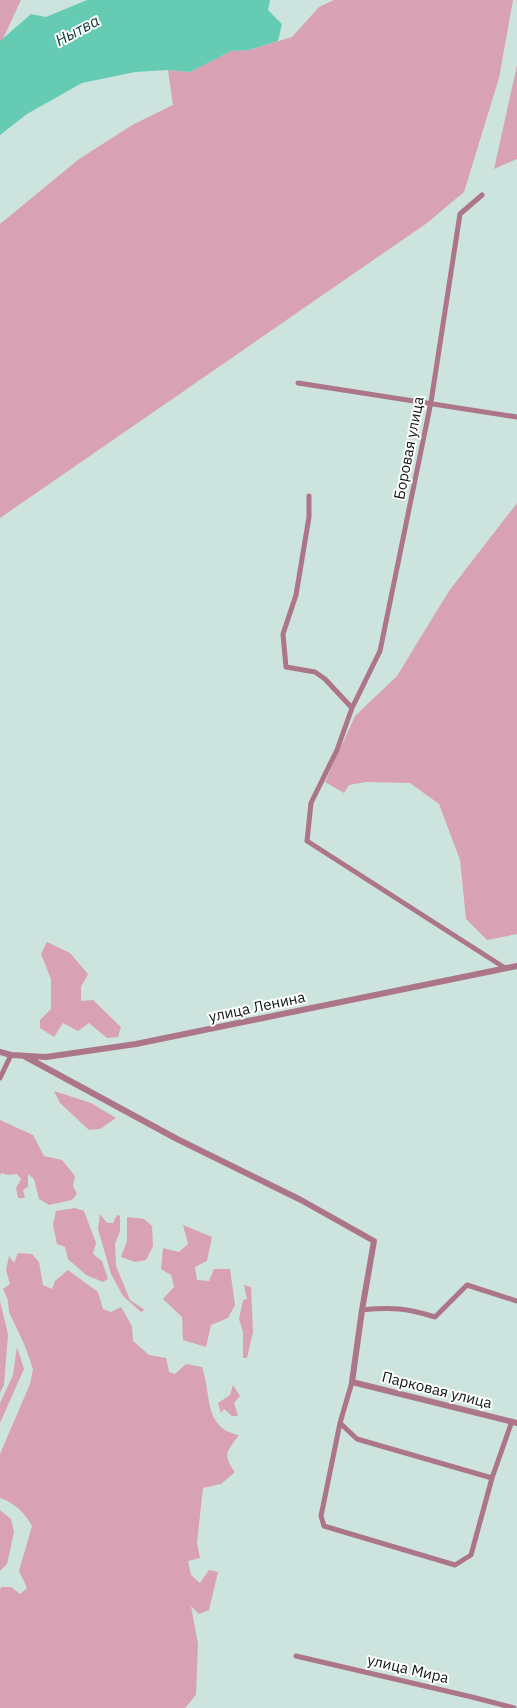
<svg xmlns="http://www.w3.org/2000/svg" width="517" height="1708" font-family="'IBM Plex Sans',sans-serif">
<style>
.green{fill:#d8a1b4}
.water{fill:#65cbb3}
.lines{fill:none;stroke-linecap:round;stroke-linejoin:round}
.minor{stroke:#ac7589;stroke-width:5}
.tertiary{stroke:#ac7589;stroke-width:6}
.labels{text-anchor:middle;stroke-width:4;stroke-linejoin:round;paint-order:stroke}
.street-label{font-size:15px;fill:#0e1614;stroke:#fff}
.water-label{font-size:16px;font-style:italic;fill:#083930;stroke:#fff}
</style>
<rect width="100%" height="100%" fill="#cde4de"/>
<!-- green -->
<path class="green" d="M 0,0 L 21,0 L 2,41 L 0,41 Z
M 334,0 L 513,0 L 499,78 L 464,192 L 427,223 L 0,518 L 0,224 L 79,159 L 134,124 L 173,105 L 168,70 L 190,72 L 231,51 L 249,50 L 292,37 L 319,7 Z
M 517,65 L 517,159 L 494,169 Z
M 517,503 L 517,934 L 487,940 L 466,919 L 460,860 L 439,804 L 410,783 L 366,782 L 349,785 L 344,793 L 325,782 L 355,716 L 397,676 L 449,591 Z
M 47,942 L 70,953 L 88,974 L 81,987 L 81,1001 L 93,1000 L 121,1027 L 118,1037 L 107,1038 L 89,1023 L 78,1031 L 63,1023 L 54,1037 L 40,1028 L 40,1020 L 51,1009 L 51,979 L 41,954 Z
M 54,1091 L 91,1103 L 116,1118 L 100,1129 L 89,1130 L 60,1103 Z
M 0,1120 L 33,1135 L 44,1156 L 62,1160 L 75,1176 L 73,1186 L 77,1194 L 72,1200 L 49,1205 L 39,1199 L 34,1179 L 28,1174 L 28,1187 L 23,1190 L 25,1198 L 18,1198 L 16,1188 L 21,1179 L 17,1174 L 8,1175 L 2,1173 L 0,1175 Z
M 75,1208 L 84,1211 L 96,1243 L 93,1254 L 102,1261 L 108,1279 L 103,1282 L 86,1275 L 68,1259 L 65,1247 L 57,1244 L 53,1225 L 56,1211 Z
M 100,1214 L 107,1223 L 113,1223 L 117,1215 L 120,1216 L 120,1231 L 115,1244 L 116,1266 L 130,1300 L 145,1310 L 141,1312 L 123,1296 L 111,1274 L 98,1229 Z
M 127,1217 L 144,1219 L 152,1226 L 153,1246 L 146,1260 L 135,1262 L 121,1257 L 127,1241 Z
M 183,1225 L 212,1237 L 207,1261 L 195,1267 L 197,1280 L 209,1281 L 214,1269 L 230,1269 L 235,1305 L 228,1318 L 211,1325 L 206,1347 L 183,1340 L 182,1317 L 163,1299 L 174,1287 L 171,1275 L 161,1269 L 163,1248 L 179,1252 L 188,1244 Z
M 18,1253 L 32,1254 L 39,1262 L 43,1285 L 52,1289 L 55,1281 L 68,1270 L 98,1292 L 103,1309 L 111,1312 L 121,1307 L 132,1326 L 133,1341 L 149,1355 L 166,1358 L 169,1372 L 175,1374 L 186,1364 L 202,1367 C 212,1395 203,1428 239,1435 C 227,1452 222,1454 235,1472 L 221,1484 L 203,1488 L 197,1543 L 200,1558 L 188,1561 L 191,1575 L 200,1583 L 209,1570 L 218,1572 L 209,1610 L 199,1614 L 191,1606 L 198,1644 L 196,1695 L 185,1708 L 0,1708 L 0,1589 L 2,1587 L 11,1587 L 20,1594 L 27,1588 L 19,1571 L 32,1526 C 25,1513 15,1503 0,1498 L 0,1454 L 30,1384 L 33,1369 L 25,1346 L 9,1312 L 8,1300 L 3,1289 L 10,1284 L 6,1270 L 9,1256 L 14,1263 Z
M 244,1285 L 251,1287 L 253,1332 L 247,1358 L 243,1358 L 243,1332 L 239,1319 L 243,1300 L 247,1299 Z
M 0,1301 L 8,1334 L 4,1385 L 0,1393 Z
M 17,1347 L 24,1369 L 0,1423 L 0,1403 L 13,1375 Z
M 233,1385 L 240,1396 L 234,1403 L 238,1416 L 232,1416 L 224,1409 L 221,1413 L 218,1403 L 230,1395 Z
M 0,1510 L 11,1519 L 14,1532 L 7,1564 L 0,1571 Z"/>
<!-- water -->
<path class="water" d="M 87,0 L 270,0 L 268,10 L 282,24 L 278,41 L 249,50 L 231,51 L 190,72 L 168,70 L 135,72 L 82,83 L 27,114 L 0,135 L 0,41 L 31,14 L 46,17 Z"/>
<g class="lines">
<!-- minor -->
<path class="minor" d="M 482,195 L 460,214 L 431,402 L 380,651 L 352,708 L 337,750 L 311,803 L 307,841 L 505,968
M 298,383 L 517,417
M 309,496 L 309,517 L 296,595 L 283,634 L 286,667 L 315,672 L 325,679 L 352,708
M 0,1078 L 11,1055
M 362,1310 C 391,1307 407,1308 435,1317 L 467,1285 L 517,1301
M 352,1382 L 340,1423 L 321,1516 L 324,1526 L 455,1565 L 471,1555 L 492,1478 L 512,1421
M 340,1423 L 357,1439 L 492,1478
M 296,1656 L 472,1697 L 514,1708"/>
<!-- tertiary -->
<path class="tertiary" d="M 0,1052 L 11,1055 L 46,1057 L 136,1044 L 517,966
M 24,1056 L 177,1139 L 301,1200 L 374,1241 L 362,1310 L 352,1382 L 517,1423"/>
</g>
<g class="labels">
<!-- street labels -->
<g class="street-label">
<text transform="translate(409 448) rotate(-79)" y="5">Боровая улица</text>
<text transform="translate(257 1007) rotate(-12)" y="5">улица Ленина</text>
<text transform="translate(437 1390) rotate(14)" y="5">Парковая улица</text>
<text transform="translate(408 1669) rotate(13)" y="5">улица Мира</text>
</g>
<!-- water labels -->
<g class="water-label">
<text transform="translate(77 30) rotate(-28)" y="6">Нытва</text>
</g>
</g>
</svg>
